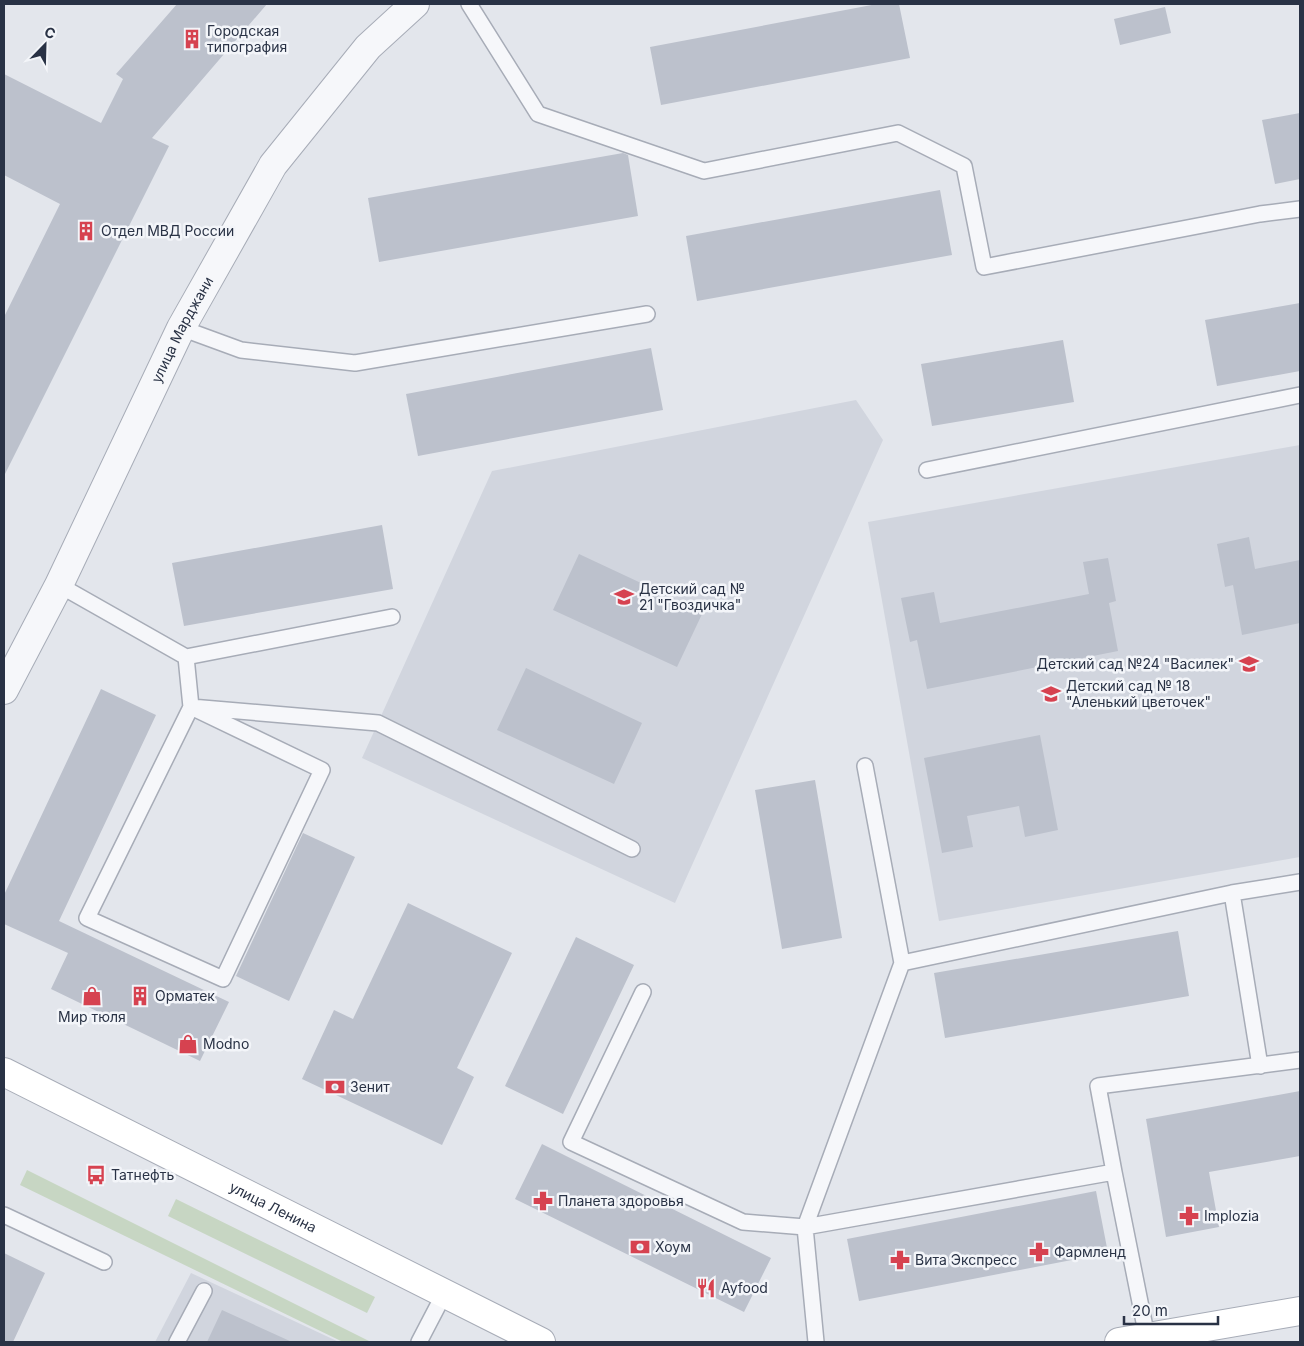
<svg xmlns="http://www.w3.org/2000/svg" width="1304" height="1346" font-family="Inter,sans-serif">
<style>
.built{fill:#d1d5de}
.green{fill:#c7d6c3}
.building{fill:#bcc1cc}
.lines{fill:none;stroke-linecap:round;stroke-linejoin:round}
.service-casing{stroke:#a7acb7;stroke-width:18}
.tertiary-casing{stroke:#a7acb7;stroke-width:30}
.secondary-casing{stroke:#a7acb7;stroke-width:30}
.service{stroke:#f6f7fa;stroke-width:15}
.tertiary{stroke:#f6f7fa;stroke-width:28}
.secondary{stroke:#fff;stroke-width:28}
.labels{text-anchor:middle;stroke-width:5;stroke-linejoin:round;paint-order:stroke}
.poi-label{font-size:14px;fill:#293245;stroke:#f3f5f9;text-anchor:start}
.street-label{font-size:14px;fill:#293245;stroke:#f3f5f9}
</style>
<rect width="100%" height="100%" fill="#e3e6ec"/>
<!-- built -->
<path class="built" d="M 856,400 L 883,440 L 675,903 L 362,758 L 492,471 Z
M 1300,445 L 1300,857 L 939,921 L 868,522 Z
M 191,1273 L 339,1342 L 155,1342 Z"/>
<!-- green -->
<path class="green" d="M 27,1170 L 371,1342 L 343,1342 L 20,1185 Z
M 176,1199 L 375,1297 L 367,1313 L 168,1216 Z"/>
<!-- building -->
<path class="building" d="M 177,4 L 267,4 L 152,138 L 169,146 L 4,476 L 4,317 L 60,204 L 4,175 L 4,74 L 101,123 L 123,79 L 116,74 Z
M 877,4 L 899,4 L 910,58 L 661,105 L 650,47 Z
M 1165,7 L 1171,33 L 1120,45 L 1114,19 Z
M 1300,113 L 1300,179 L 1275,184 L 1262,120 Z
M 623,153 L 628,155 L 638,216 L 379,262 L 368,198 Z
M 940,190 L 952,255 L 697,301 L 686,236 Z
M 1300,303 L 1300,371 L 1217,386 L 1205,320 Z
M 1063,340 L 1074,402 L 932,426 L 921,364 Z
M 651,348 L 663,410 L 418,456 L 406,394 Z
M 382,525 L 393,589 L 184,626 L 172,563 Z
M 1249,537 L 1255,569 L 1300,560 L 1300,623 L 1242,635 L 1233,585 L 1225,587 L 1217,544 Z
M 579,554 L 703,612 L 677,667 L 553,610 Z
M 1108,558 L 1116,601 L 1109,603 L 1118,651 L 927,689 L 917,640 L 910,642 L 901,598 L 934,592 L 940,623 L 1089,594 L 1083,562 Z
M 526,668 L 642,723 L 614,784 L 497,730 Z
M 101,689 L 156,715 L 59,921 L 229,1002 L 200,1061 L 51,989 L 68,953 L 4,924 L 4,895 Z
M 1040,735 L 1058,830 L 1025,837 L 1019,806 L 967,816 L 973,847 L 942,853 L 924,758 Z
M 815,780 L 842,938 L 782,949 L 755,790 Z
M 303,833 L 355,857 L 289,1001 L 236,976 Z
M 408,903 L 512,953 L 457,1068 L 474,1077 L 442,1145 L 302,1079 L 334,1010 L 353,1019 Z
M 1178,931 L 1189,996 L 945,1038 L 934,973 Z
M 576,937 L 634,965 L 563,1114 L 505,1086 Z
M 1300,1091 L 1300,1156 L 1209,1172 L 1219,1227 L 1166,1237 L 1146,1119 Z
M 542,1144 L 771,1258 L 744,1312 L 515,1199 Z
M 1096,1191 L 1108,1253 L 859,1301 L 847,1239 Z
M 4,1253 L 45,1273 L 13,1342 L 4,1342 Z
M 222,1310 L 292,1342 L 207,1342 Z"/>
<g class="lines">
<defs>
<path id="service" d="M 469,4 L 538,114 L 704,171 L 898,133 L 964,166 L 984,267 L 1260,214 L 1300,209
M 181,328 L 241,350 L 355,363 L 647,314
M 927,470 L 1300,395
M 59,585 L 186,657 L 392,617
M 186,657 L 191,707 L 378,723 L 632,849
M 191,707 L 322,770 L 223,979 L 87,918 Z
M 1232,893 L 1260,1066
M 902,963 L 1232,893 L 1300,882
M 643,992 L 571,1142 L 743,1222 L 805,1227 L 1114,1172 L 1098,1086 L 1300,1060
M 1114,1172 L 1147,1337
M 4,1215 L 104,1262
M 177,1342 L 204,1291
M 419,1342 L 444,1294
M 816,1342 L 805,1227 L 902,963 L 865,766"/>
<g id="tertiary">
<path id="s1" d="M 4,690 L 59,585 L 181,328 L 273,165 L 368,47 L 415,4"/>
</g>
<g id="secondary">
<path id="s2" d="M 4,1072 L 541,1342"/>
<path d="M 1119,1342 L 1300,1311"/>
</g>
</defs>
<!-- service casing -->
<use href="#service" class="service-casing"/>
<!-- tertiary casing -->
<use href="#tertiary" class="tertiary-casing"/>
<!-- secondary casing -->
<use href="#secondary" class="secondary-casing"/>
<!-- service -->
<use href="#service" class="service"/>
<!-- tertiary -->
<use href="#tertiary" class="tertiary"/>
<!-- secondary -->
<use href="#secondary" class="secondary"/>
</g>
<!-- icons -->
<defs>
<symbol id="building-bare" viewBox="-9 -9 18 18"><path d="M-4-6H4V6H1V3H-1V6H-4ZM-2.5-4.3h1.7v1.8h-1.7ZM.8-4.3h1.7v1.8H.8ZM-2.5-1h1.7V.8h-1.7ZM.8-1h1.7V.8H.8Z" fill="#d64250" stroke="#f3f5f9" stroke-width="2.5" paint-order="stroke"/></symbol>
<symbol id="school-bare" viewBox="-9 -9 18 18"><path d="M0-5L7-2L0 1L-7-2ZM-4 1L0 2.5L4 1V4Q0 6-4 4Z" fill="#d64250" stroke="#f3f5f9" stroke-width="2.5" paint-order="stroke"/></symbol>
<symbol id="shop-bare" viewBox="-9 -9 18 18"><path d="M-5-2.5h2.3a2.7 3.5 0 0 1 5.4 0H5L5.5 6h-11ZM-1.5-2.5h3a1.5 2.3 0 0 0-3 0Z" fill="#d64250" stroke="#f3f5f9" stroke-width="2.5" paint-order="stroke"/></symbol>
<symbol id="bank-bare" viewBox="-9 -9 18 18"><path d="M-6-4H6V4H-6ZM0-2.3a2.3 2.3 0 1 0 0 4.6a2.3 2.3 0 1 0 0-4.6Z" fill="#d64250" stroke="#f3f5f9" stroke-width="2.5" paint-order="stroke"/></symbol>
<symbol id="bus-bare" viewBox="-9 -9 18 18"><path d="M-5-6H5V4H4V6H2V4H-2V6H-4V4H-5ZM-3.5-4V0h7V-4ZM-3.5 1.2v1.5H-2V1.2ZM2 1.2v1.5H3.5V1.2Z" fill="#d64250" stroke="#f3f5f9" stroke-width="2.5" paint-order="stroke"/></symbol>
<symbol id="pharmacy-bare" viewBox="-9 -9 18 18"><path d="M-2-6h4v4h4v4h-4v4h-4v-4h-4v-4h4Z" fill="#d64250" stroke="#f3f5f9" stroke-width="2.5" paint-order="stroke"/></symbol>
<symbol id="restaurant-bare" viewBox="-9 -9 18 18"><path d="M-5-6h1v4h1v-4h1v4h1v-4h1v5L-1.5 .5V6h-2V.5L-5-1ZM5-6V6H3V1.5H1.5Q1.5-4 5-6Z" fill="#d64250" stroke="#f3f5f9" stroke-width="2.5" paint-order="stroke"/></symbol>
</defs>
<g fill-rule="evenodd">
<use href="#building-bare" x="178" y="25" width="28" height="28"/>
<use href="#building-bare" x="72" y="217" width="28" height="28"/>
<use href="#school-bare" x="610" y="583" width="28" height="28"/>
<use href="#school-bare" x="1235" y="650" width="28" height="28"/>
<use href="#school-bare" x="1037" y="680" width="28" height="28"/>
<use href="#shop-bare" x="78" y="982" width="28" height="28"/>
<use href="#building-bare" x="126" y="982" width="28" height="28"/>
<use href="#shop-bare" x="174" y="1030" width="28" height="28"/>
<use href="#bank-bare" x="321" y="1073" width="28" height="28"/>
<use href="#bus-bare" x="82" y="1161" width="28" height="28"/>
<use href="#pharmacy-bare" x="529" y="1187" width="28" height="28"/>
<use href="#pharmacy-bare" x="1175" y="1202" width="28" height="28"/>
<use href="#bank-bare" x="626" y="1233" width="28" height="28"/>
<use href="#pharmacy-bare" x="1025" y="1238" width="28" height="28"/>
<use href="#pharmacy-bare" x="886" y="1246" width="28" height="28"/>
<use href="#restaurant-bare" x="692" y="1274" width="28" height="28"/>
</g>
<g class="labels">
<!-- poi labels -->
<g class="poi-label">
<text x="207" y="36">Городская<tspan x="207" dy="16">типография</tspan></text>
<text x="101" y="236">Отдел МВД России</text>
<text x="639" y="594">Детский сад №<tspan x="639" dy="16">21 "Гвоздичка"</tspan></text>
<text x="1234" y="669" text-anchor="end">Детский сад №24 "Василек"</text>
<text x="1066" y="691">Детский сад № 18<tspan x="1066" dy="16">"Аленький цветочек"</tspan></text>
<text x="155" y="1001">Орматек</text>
<text x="92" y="1022" text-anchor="middle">Мир тюля</text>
<text x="203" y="1049">Modno</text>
<text x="350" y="1092">Зенит</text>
<text x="111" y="1180">Татнефть</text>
<text x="558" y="1206">Планета здоровья</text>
<text x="1204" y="1221">Implozia</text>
<text x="655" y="1252">Хоум</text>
<text x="1054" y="1257">Фармленд</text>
<text x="915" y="1265">Вита Экспресс</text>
<text x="721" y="1293">Ayfood</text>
</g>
<!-- street labels -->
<g class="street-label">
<text dy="5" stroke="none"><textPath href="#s1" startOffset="402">улица Марджани</textPath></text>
<text dy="5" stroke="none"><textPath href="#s2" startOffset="301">улица Ленина</textPath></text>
</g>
</g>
<!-- border -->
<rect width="1304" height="1346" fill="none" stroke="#293245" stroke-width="10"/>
<!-- north arrow -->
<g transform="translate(45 45) rotate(23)" stroke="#f3f5f9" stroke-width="4" paint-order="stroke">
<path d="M0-4L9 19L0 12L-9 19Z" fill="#293245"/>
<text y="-8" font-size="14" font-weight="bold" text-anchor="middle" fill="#293245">С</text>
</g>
<!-- scale -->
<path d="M1124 1316v8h94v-8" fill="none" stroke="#293245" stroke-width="2.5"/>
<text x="1132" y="1316" font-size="15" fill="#293245" stroke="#f3f5f9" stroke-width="4" paint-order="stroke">20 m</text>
</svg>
